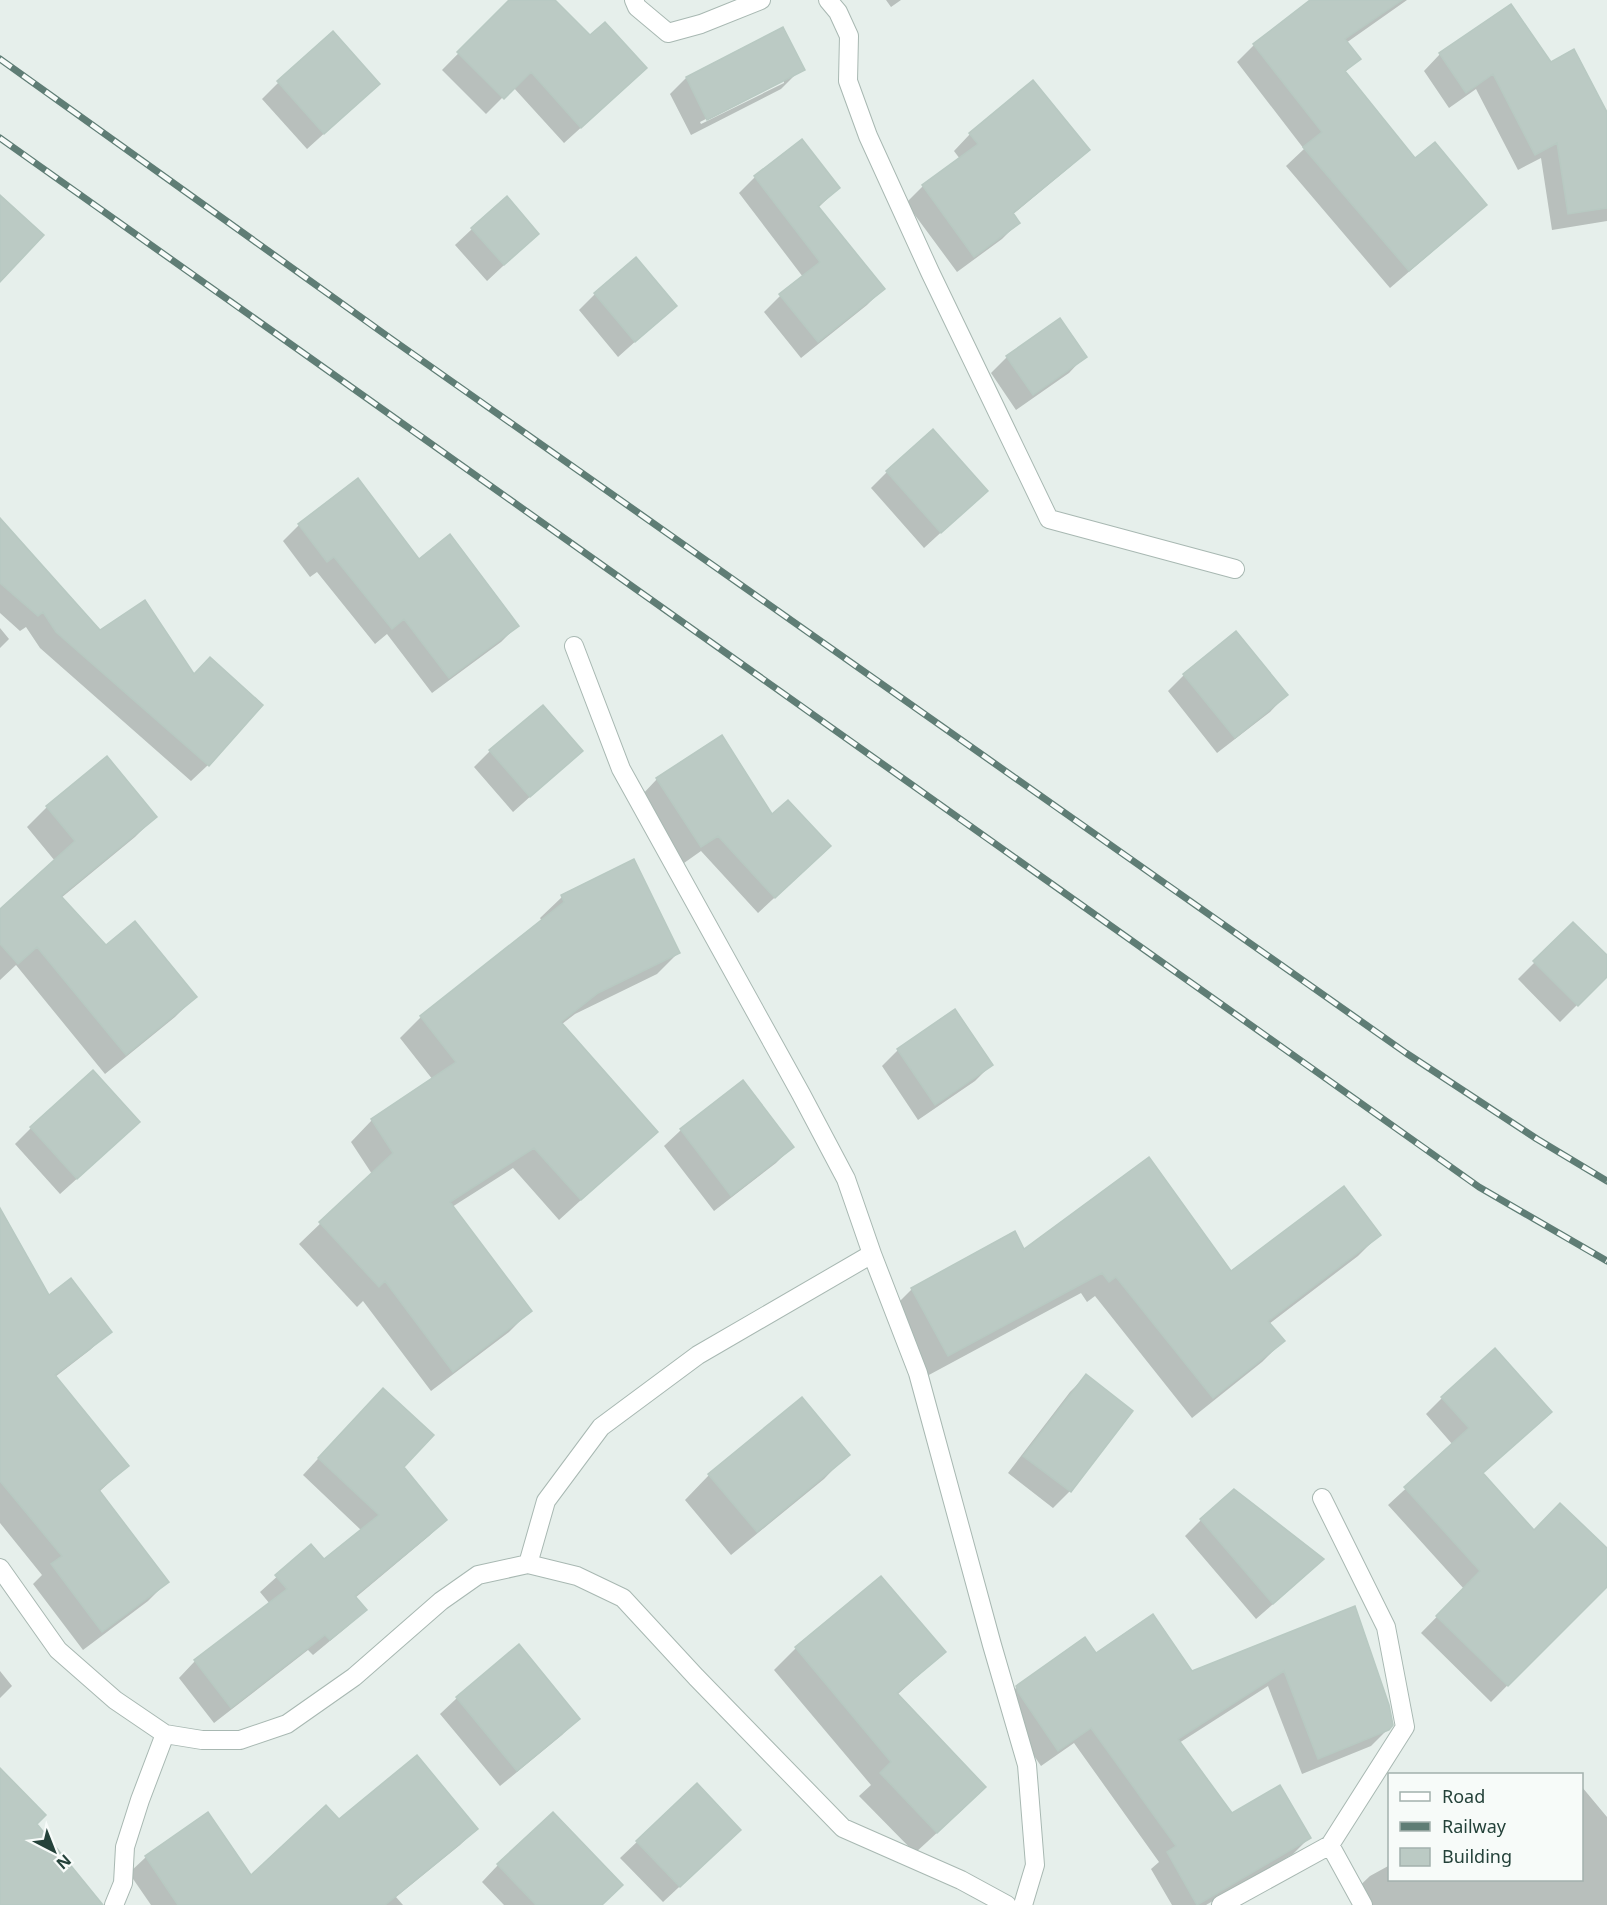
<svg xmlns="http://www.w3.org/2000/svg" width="1607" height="1905" font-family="'Noto Sans',sans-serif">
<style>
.shadow{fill:#0003;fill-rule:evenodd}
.building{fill:#bbcac4;stroke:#b8c9c2;stroke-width:1.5}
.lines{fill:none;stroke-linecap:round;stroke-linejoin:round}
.minor-casing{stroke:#a8b8b2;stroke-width:20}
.minor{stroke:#fff;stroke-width:18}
.rail-casing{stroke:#5f7d75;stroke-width:7}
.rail{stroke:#f7fbf9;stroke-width:4.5;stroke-dasharray:14;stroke-linecap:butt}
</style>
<rect width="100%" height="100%" fill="#e6efeb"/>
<!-- shadow -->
<path class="shadow" d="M 511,0 L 553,0 L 628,85 L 564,143 L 513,87 L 486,114 L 442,70 Z
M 886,0 L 901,0 L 891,7 Z
M 1312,0 L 1407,0 L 1346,43 L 1359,59 L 1344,73 L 1415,160 L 1485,205 L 1467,222 L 1390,288 L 1286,166 L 1304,149 L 1237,62 L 1254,45 Z
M 1440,54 L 1550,63 L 1607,115 L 1607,221 L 1552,230 L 1541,158 L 1518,170 L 1476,89 L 1449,108 L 1424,71 Z
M 798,72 L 781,89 L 691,135 L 670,94 L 686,78 ZM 784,79 L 784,83 L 701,124 L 700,122 Z
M 1033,82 L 1088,149 L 1071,166 L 1012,215 L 1018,223 L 1002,239 L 957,272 L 906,203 L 923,186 L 960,159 L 954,151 L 970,134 Z
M 278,83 L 361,100 L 307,149 L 262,99 Z
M 755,177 L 838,188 L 818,208 L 883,289 L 867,305 L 801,358 L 764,312 L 780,296 L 803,277 L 739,193 Z
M 472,229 L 537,234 L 487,281 L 455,245 Z
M 595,294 L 675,306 L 618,357 L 579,310 Z
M 1085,356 L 1069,373 L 1016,410 L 991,373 L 1007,357 Z
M 887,472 L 986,491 L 924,548 L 871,488 Z
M 299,525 L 419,561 L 517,626 L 501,642 L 432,693 L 387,634 L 375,644 L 317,572 L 310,577 L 283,541 Z
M 0,554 L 208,765 L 191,781 L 40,648 L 26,627 L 20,631 L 0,613 Z
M 0,628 L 9,639 L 0,648 Z
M 1184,675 L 1286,695 L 1270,712 L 1217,753 L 1168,691 Z
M 490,751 L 581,751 L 513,812 L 474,767 Z
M 657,779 L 772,816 L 813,862 L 758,913 L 701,851 L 684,863 L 641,796 Z
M 47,807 L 155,817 L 135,837 L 61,898 L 106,947 L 195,997 L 175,1017 L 105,1074 L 16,965 L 0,980 L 0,911 L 55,861 L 27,827 Z
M 634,861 L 678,953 L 657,974 L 575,1014 L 562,1024 L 656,1132 L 559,1220 L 513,1168 L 452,1207 L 530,1311 L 509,1332 L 431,1391 L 363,1301 L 357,1307 L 299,1244 L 372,1174 L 351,1142 L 372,1120 L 433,1080 L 400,1038 L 421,1017 L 542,921 L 540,918 L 562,897 Z
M 1573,924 L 1607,957 L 1607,975 L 1560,1022 L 1518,979 Z
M 898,1050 L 991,1065 L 975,1081 L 918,1120 L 882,1066 Z
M 31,1128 L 122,1138 L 60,1194 L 15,1144 Z
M 681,1130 L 792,1147 L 776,1163 L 714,1211 L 664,1146 Z
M 1014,1233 L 1024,1251 L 1231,1273 L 1379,1235 L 1358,1256 L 1269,1324 L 1283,1341 L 1262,1362 L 1192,1418 L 1095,1296 L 1087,1302 L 1081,1293 L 927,1376 L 891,1310 L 912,1289 Z
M 110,1331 L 90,1350 L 55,1377 L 127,1466 L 99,1492 L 167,1582 L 148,1601 L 83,1650 L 33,1584 L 42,1575 L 0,1523 L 0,1333 Z
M 1086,1376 L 1131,1411 L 1070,1491 L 1053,1508 L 1008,1473 L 1070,1392 Z
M 1442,1398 L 1533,1428 L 1482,1474 L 1534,1532 L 1607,1550 L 1607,1584 L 1491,1702 L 1421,1633 L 1464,1589 L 1388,1505 L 1453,1445 L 1426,1414 Z
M 367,1406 L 402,1467 L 445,1520 L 429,1536 L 355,1598 L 365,1610 L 348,1626 L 313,1655 L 308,1650 L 214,1723 L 179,1678 L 195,1661 L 270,1604 L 260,1592 L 311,1546 L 324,1562 L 362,1531 L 303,1475 Z
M 848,1454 L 824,1479 L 731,1555 L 685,1500 L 709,1475 Z
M 1201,1520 L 1306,1575 L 1256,1619 L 1185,1536 Z
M 881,1578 L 944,1652 L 897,1695 L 963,1809 L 915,1853 L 859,1796 L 871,1785 L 774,1670 L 796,1648 Z
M 1354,1608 L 1388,1729 L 1371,1746 L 1302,1774 L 1268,1686 L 1179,1743 L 1231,1815 L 1309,1838 L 1293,1854 L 1206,1905 L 1172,1905 L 1151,1869 L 1159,1862 L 1074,1743 L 1041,1766 L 1002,1709 L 1000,1704 L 1017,1687 L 1096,1655 L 1191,1673 Z
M 519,1647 L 578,1718 L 562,1735 L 500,1786 L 440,1714 L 457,1698 Z
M 0,1671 L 12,1686 L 0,1698 Z
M 697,1785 L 723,1846 L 663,1902 L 620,1858 Z
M 1582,1787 L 1607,1817 L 1607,1905 L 1356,1905 L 1350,1895 L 1370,1876 L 1390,1865 L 1390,1880 L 1582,1880 Z
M 208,1814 L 251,1877 L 339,1821 L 476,1829 L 460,1845 L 396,1897 L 403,1905 L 151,1905 L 129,1873 L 146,1857 Z
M 498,1865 L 601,1905 L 504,1905 L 482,1882 Z"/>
<!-- building -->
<path class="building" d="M 509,0 L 555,0 L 590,35 L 605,22 L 647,68 L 581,128 L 531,72 L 504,99 L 457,52 Z
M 1310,0 L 1402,0 L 1345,39 L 1361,59 L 1345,71 L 1415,158 L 1435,142 L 1487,205 L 1409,271 L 1303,147 L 1322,132 L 1253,44 Z
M 1511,4 L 1551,62 L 1574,49 L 1607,112 L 1607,208 L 1568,214 L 1557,143 L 1535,155 L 1493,74 L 1466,93 L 1439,53 Z
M 783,27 L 805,70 L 707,120 L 686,77 Z
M 333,31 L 380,84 L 324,134 L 277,81 Z
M 1033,80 L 1090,150 L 1013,213 L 1020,223 L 974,257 L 922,185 L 978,144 L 969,133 Z
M 802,139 L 840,188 L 818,206 L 885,289 L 818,342 L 779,294 L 820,262 L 754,176 Z
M 0,195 L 44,235 L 0,282 Z
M 507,196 L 539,234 L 504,265 L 471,228 Z
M 636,257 L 677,306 L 635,342 L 594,293 Z
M 1060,318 L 1087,357 L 1033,395 L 1006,356 Z
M 933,429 L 988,491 L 941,533 L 886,471 Z
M 358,478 L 419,559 L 450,534 L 519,626 L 449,678 L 404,619 L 392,629 L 334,557 L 327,562 L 298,524 Z
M 0,518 L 100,630 L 145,600 L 194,674 L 210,657 L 263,705 L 209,766 L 56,632 L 43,612 L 38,616 L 0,583 Z
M 1236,631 L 1288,695 L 1235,738 L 1183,674 Z
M 543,705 L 583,751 L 530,797 L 489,750 Z
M 722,735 L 772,814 L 788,800 L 831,846 L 775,898 L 718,836 L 701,847 L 656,778 Z
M 107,756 L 157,817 L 61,896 L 106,945 L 135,921 L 197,997 L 126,1055 L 37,947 L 18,964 L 0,944 L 0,909 L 75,841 L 46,806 Z
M 634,859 L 680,953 L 598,993 L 561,1022 L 658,1132 L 581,1200 L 534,1148 L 450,1202 L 532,1311 L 453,1372 L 385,1281 L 379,1287 L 319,1222 L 393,1153 L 371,1119 L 456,1062 L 420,1016 L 564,902 L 561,895 Z
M 1573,922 L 1607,955 L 1607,977 L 1578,1006 L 1533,961 Z
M 955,1009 L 993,1065 L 935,1105 L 897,1049 Z
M 93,1070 L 140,1122 L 77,1179 L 30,1127 Z
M 743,1080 L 794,1147 L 731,1196 L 680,1129 Z
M 1149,1157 L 1231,1271 L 1344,1186 L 1381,1235 L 1268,1321 L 1285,1341 L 1213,1398 L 1116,1277 L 1109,1282 L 1102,1273 L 948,1356 L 911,1288 L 1015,1231 L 1024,1249 Z
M 0,1208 L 49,1295 L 71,1278 L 112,1332 L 55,1375 L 129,1466 L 99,1490 L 169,1582 L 102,1632 L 51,1564 L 62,1556 L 0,1481 Z
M 1495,1348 L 1552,1412 L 1483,1473 L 1534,1530 L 1560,1503 L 1607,1548 L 1607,1587 L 1508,1686 L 1436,1616 L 1480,1571 L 1404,1487 L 1469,1428 L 1441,1397 Z
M 1086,1374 L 1133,1411 L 1071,1492 L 1023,1456 Z
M 383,1388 L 434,1435 L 404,1467 L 447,1520 L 355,1596 L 367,1610 L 330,1640 L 325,1635 L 231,1708 L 194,1660 L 287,1589 L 275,1575 L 311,1544 L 324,1559 L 379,1515 L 318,1458 Z
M 802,1397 L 850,1455 L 757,1532 L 708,1474 Z
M 1234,1489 L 1324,1559 L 1273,1604 L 1200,1519 Z
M 881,1576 L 946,1652 L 897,1693 L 986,1787 L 937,1833 L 880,1773 L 891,1762 L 795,1647 Z
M 1355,1606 L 1389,1705 L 1393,1725 L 1389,1730 L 1318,1759 L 1284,1671 L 1178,1739 L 1232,1813 L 1280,1785 L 1311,1838 L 1197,1905 L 1167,1852 L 1176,1846 L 1091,1728 L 1058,1751 L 1018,1692 L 1016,1686 L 1085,1637 L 1096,1653 L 1153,1614 L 1192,1671 Z
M 519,1644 L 580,1719 L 517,1771 L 456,1697 Z
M 417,1755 L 478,1829 L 385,1905 L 178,1905 L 145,1856 L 208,1812 L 251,1875 L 326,1805 L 339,1819 Z
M 0,1768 L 46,1815 L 37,1824 L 103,1905 L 0,1905 Z
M 697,1783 L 741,1830 L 680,1887 L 636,1841 Z
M 553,1812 L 623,1885 L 602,1905 L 536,1905 L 497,1864 Z"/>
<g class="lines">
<defs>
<path id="minor" d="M 634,0 L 637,7 L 668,33 L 701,24 L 761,0
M 828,0 L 838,12 L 849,36 L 848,81 L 868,136 L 930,272 L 1049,519 L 1235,569
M 872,1254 L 918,1373 L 992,1645 L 1027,1765 L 1035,1865 L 1023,1905
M 528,1564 L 546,1501 L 601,1427 L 698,1355 L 872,1254 L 846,1179 L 801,1094 L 621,769 L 574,646
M 0,1568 L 58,1650 L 115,1700 L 165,1734 L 202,1740 L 240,1740 L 287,1724 L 354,1677 L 441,1601 L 478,1575 L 528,1564 L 577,1576 L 623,1598 L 696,1677 L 843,1828 L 961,1880 L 1007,1905
M 1330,1845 L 1363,1905
M 114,1905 L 123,1883 L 125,1847 L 140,1800 L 165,1734
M 1221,1905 L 1330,1845 L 1405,1727 L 1386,1627 L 1322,1498"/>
</defs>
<!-- minor casing -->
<use href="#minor" class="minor-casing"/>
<!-- minor -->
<use href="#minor" class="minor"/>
<defs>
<path id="rail" d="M 0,59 L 390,338 L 1406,1053 L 1537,1139 L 1607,1181
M 0,138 L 1479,1187 L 1607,1261"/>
</defs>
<!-- rail casing -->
<use href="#rail" class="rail-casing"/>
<!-- rail -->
<use href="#rail" class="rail"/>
</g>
<!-- legend -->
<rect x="1388" y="1773" width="195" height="108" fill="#f7fbf9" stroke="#a3b1ad" stroke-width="1.5"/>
<rect x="1400" y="1792" width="30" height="9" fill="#ffffff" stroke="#a3b1ad" stroke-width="1.5"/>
<text x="1442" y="1803" font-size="18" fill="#24423a">Road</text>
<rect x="1400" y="1822" width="30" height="9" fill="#5f7d75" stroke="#a3b1ad" stroke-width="1.5"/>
<text x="1442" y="1833" font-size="18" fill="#24423a">Railway</text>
<rect x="1400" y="1848" width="30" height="18" fill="#bbcac4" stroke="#a3b1ad" stroke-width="1.5"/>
<text x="1442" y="1863" font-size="18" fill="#24423a">Building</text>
<!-- north arrow -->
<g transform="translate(54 1851) rotate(138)" stroke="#f7fbf9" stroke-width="4.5" paint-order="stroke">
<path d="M0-4.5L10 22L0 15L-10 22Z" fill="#24423a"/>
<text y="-9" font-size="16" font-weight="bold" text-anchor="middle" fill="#24423a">N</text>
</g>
</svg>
